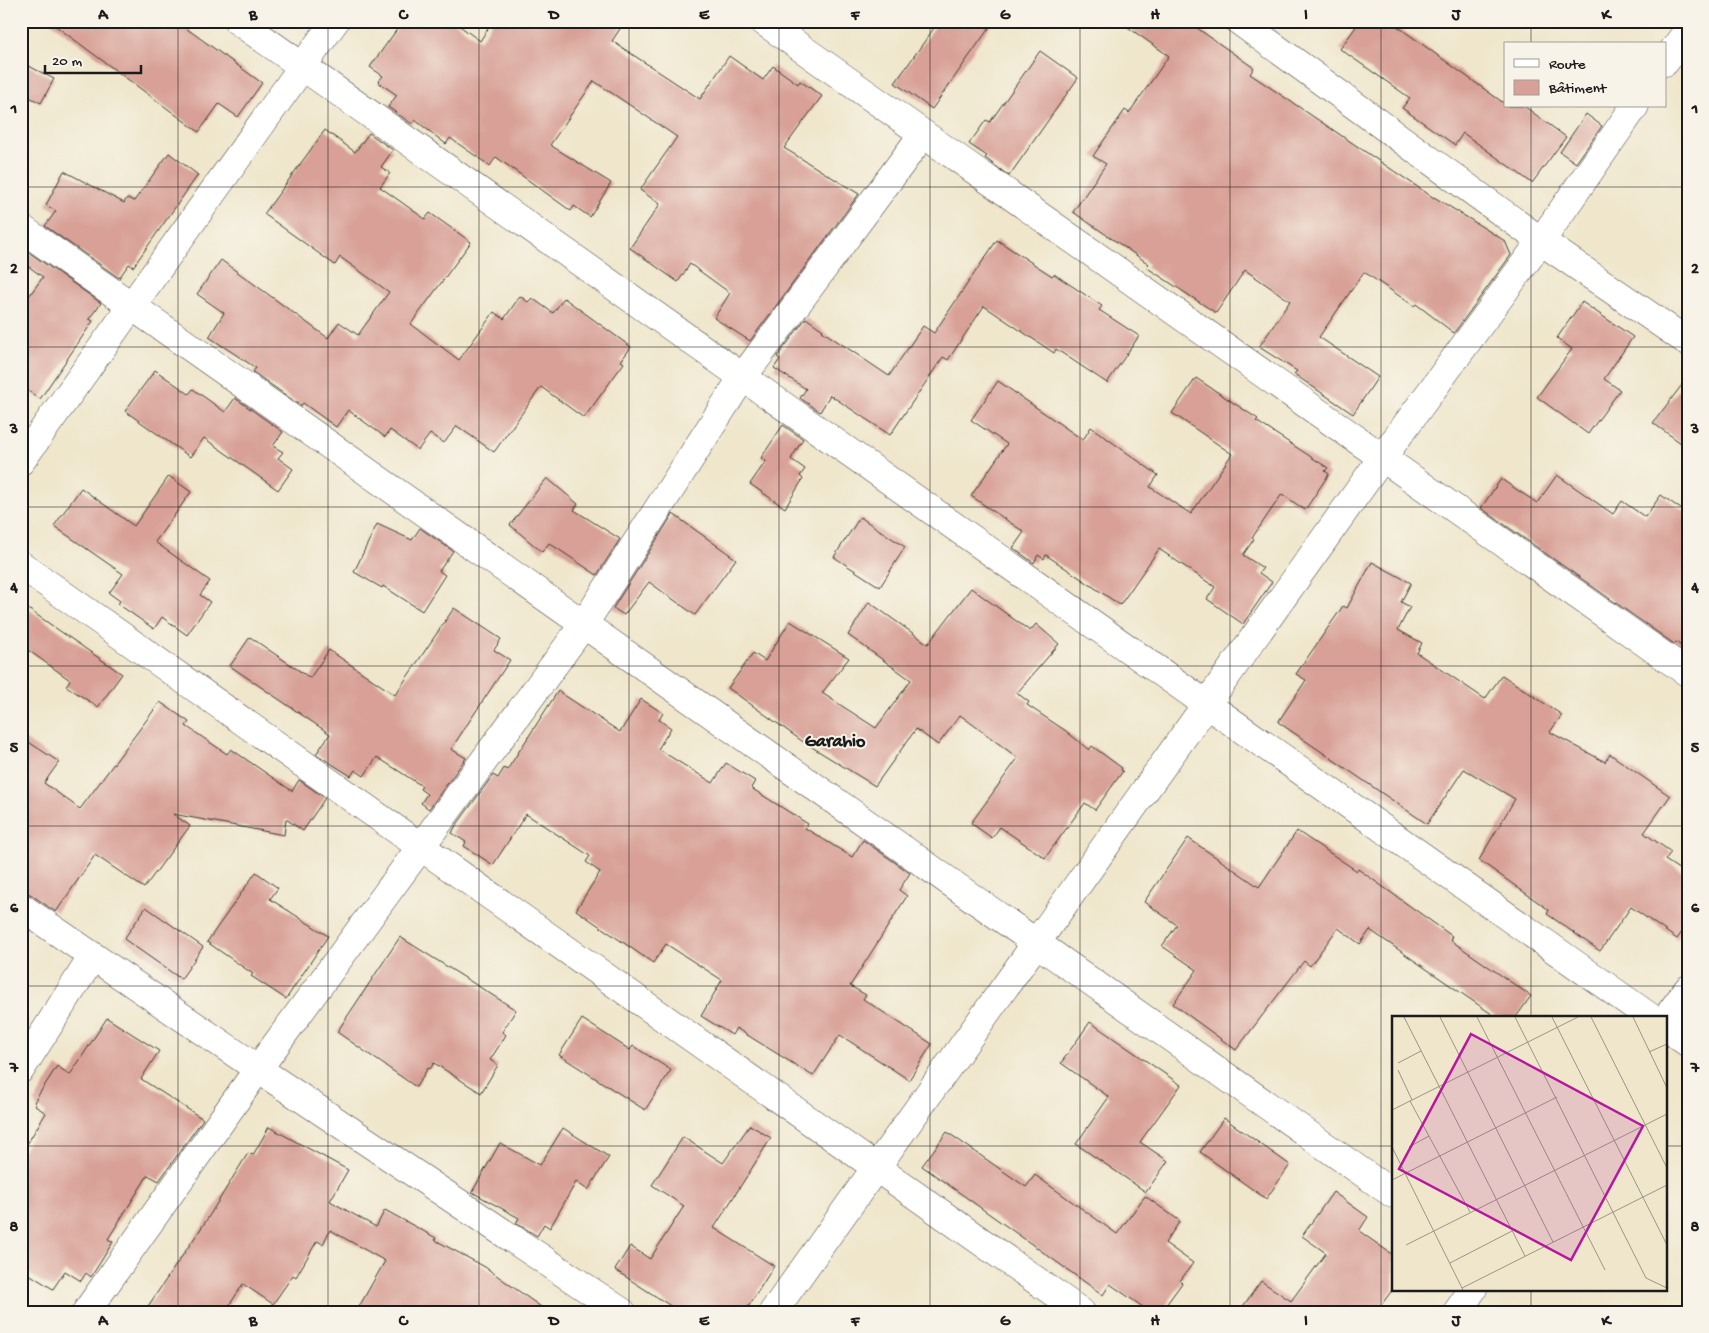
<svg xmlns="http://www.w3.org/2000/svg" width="1709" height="1333" font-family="'Gochi Hand',sans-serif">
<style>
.building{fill:#d8a096}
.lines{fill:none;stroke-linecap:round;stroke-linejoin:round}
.minor-casing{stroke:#3c3a36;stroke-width:29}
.minor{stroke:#fff;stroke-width:28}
.grid{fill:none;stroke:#1c1c1c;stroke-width:1;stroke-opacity:0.55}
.labels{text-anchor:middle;stroke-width:4;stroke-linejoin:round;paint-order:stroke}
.quarter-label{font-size:18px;font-weight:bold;fill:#1c1c1c;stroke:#f7f3e8}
.inset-road{fill:none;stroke:#9b9585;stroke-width:1}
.view{fill:#b5179e;fill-opacity:0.15;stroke:#b5179e;stroke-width:2.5}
.inset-edge{fill:none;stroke:#1c1c1c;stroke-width:2.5}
.neatline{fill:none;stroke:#1c1c1c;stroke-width:2}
.grid-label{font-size:16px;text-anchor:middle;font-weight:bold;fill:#1c1c1c}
</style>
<rect width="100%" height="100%" fill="#f7f3e8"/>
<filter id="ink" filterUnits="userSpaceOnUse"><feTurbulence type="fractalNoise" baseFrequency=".02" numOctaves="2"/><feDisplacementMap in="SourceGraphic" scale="10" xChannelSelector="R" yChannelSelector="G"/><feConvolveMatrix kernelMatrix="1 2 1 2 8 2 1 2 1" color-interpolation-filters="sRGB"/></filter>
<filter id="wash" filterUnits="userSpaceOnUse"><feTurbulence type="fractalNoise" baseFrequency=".0096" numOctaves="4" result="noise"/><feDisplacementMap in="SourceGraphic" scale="20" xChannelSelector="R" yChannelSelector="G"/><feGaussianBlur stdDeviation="1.12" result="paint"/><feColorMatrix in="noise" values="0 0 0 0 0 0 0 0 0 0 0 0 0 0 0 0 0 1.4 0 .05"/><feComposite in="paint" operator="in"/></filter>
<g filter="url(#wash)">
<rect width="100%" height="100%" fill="#efe6cb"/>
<g id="blocks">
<!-- building -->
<path class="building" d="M 49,21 L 176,21 L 262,83 L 238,117 L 219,104 L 199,132 Z
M 403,21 L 453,21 L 480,41 L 493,21 L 625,21 L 612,41 L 700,99 L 729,56 L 763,80 L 773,66 L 798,84 L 800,81 L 822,96 L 784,148 L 859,194 L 750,341 L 714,318 L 730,293 L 690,264 L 678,282 L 630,248 L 660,204 L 640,190 L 677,137 L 594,81 L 550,145 L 611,183 L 590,217 L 574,206 L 571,211 L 496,157 L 490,166 L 450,138 L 446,144 L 415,120 L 412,124 L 388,107 L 397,95 L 378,82 L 383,76 L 370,67 Z
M 939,21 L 994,21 L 932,109 L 895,83 Z
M 1119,21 L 1187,21 L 1254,68 L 1250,74 L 1434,198 L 1434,197 L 1505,241 L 1511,255 L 1454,333 L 1416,304 L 1414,306 L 1364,272 L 1319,337 L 1378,377 L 1353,414 L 1294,374 L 1297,371 L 1259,347 L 1290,301 L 1245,270 L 1216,313 L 1146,267 L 1149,264 L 1073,212 L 1106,164 L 1093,156 L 1125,110 L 1129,113 L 1169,56 Z
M 1360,21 L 1390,21 L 1505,104 L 1505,106 L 1524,106 L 1566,137 L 1532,183 L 1463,133 L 1455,145 L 1402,108 L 1410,98 L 1340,49 Z
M 1040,51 L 1078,78 L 1009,176 L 985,158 L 987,156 L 969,144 L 986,120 L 990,122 Z
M 21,62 L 54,79 L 41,103 L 21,93 Z
M 1586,114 L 1602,126 L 1576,163 L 1560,152 Z
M 325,130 L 355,152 L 369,133 L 393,150 L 381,167 L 390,173 L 380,187 L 425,219 L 430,213 L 471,242 L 411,324 L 459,360 L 494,312 L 504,319 L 520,296 L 528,302 L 532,298 L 553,313 L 564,298 L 631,347 L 621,361 L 624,363 L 584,418 L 541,387 L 494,452 L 457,426 L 444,443 L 430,434 L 418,450 L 390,430 L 385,437 L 348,410 L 336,427 L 303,403 L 301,406 L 253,372 L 256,368 L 209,337 L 224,313 L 197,294 L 221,260 L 328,338 L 339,322 L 358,335 L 389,292 L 340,257 L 335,265 L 264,214 Z
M 169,153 L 198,175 L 133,267 L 129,264 L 119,278 L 45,226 L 56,211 L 46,205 L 64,171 L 124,203 L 127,198 L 134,201 Z
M 997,240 L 1052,276 L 1054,274 L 1102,306 L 1099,310 L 1139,336 L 1107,383 L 1056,349 L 1054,353 L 984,306 L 948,360 L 943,357 L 890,435 L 830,395 L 820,412 L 800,398 L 806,389 L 774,368 L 780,359 L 777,357 L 806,318 L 823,330 L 822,331 L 889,376 L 923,326 L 934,333 Z
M 27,251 L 101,303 L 89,319 L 93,321 L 40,399 L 21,386 L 21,307 L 43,277 L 21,261 L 21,258 Z
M 1582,302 L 1633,337 L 1604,379 L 1620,390 L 1588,434 L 1537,397 L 1572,349 L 1557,338 Z
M 155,370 L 189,394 L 193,389 L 225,412 L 235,398 L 283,432 L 273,446 L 283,452 L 278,458 L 293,469 L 278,490 L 204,438 L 190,457 L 125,411 Z
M 1688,377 L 1688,448 L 1653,423 Z
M 1196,378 L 1258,419 L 1256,421 L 1328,468 L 1325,471 L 1329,474 L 1305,510 L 1282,494 L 1252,538 L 1254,539 L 1243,555 L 1263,568 L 1259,573 L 1272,582 L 1243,624 L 1207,599 L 1215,587 L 1159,549 L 1120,605 L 1046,555 L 1044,559 L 1038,555 L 1034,563 L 1013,548 L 1024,532 L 971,496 L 1007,444 L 971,420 L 998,381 L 1083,440 L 1091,427 L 1158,475 L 1150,487 L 1191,514 L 1232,454 L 1172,413 Z
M 783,425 L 803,439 L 791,459 L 805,469 L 800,476 L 803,479 L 785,508 L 750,484 L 766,461 L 761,458 Z
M 1557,475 L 1613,514 L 1622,501 L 1645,517 L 1661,495 L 1688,514 L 1688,651 L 1676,642 L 1674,644 L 1481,508 L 1501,479 L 1537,503 Z
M 169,476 L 191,492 L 155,542 L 210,581 L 200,595 L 210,602 L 187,635 L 162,617 L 154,629 L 118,604 L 120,601 L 109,593 L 123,574 L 54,526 L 81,488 L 134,526 Z
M 547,478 L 578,504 L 574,510 L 620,539 L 597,575 L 549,543 L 542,552 L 510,525 Z
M 673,514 L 736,559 L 695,615 L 649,582 L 624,615 L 613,608 Z
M 860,517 L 905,547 L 880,587 L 834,557 Z
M 377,524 L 412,540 L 420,528 L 453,551 L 439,571 L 445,575 L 422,611 L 383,586 L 382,588 L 354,572 Z
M 1372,562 L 1411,583 L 1401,602 L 1410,607 L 1398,630 L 1422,643 L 1417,653 L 1485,699 L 1502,675 L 1562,715 L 1550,732 L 1605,762 L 1610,754 L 1670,796 L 1644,833 L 1671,852 L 1665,860 L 1688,875 L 1688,924 L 1677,939 L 1631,907 L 1600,951 L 1547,914 L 1549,910 L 1479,860 L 1515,799 L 1464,769 L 1427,824 L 1278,722 L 1306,680 L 1296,674 L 1343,606 L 1347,608 Z
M 971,588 L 1030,631 L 1036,624 L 1059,644 L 1017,693 L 1029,702 L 1027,705 L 1066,731 L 1089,750 L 1092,746 L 1122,768 L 1121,770 L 1123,771 L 1095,810 L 1085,803 L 1045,858 L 1000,827 L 992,838 L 971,823 L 1018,758 L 960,715 L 938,745 L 916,729 L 875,786 L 802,741 L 728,688 L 753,653 L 765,661 L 790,621 L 849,658 L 822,693 L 876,728 L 911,680 L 848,635 L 869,602 L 928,644 Z
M 21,604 L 122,674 L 98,707 L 66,686 L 70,680 L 21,645 Z
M 454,608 L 501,639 L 494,650 L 510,660 L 451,749 L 466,758 L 429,809 L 421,803 L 427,794 L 420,789 L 422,786 L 377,757 L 364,776 L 355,770 L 351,776 L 316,754 L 330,734 L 230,666 L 250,637 L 310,678 L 329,650 L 395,695 Z
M 558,691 L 620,732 L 641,699 L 663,713 L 659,720 L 671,728 L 658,749 L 713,783 L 726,763 L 755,781 L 751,788 L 808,824 L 805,828 L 852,857 L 863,840 L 910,873 L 899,890 L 907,896 L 850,986 L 866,995 L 863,999 L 932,1044 L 909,1080 L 840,1035 L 813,1076 L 736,1028 L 732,1035 L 701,1016 L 722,980 L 666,944 L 653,963 L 576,910 L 600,872 L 586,862 L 590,856 L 526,814 L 493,865 L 464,846 L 466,842 L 452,833 L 455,827 L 493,775 L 498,778 L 504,768 L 507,770 Z
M 160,702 L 189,722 L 186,726 L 227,754 L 231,749 L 292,791 L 299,780 L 325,798 L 303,831 L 286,819 L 284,835 L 173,814 L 190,826 L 144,888 L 95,855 L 56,912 L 30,894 L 21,892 L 21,737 L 59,762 L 44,783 L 80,809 Z
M 1297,831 L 1357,871 L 1358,869 L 1452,936 L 1450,940 L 1531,996 L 1516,1017 L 1496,1017 L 1370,930 L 1360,944 L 1338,928 L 1310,966 L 1304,961 L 1236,1050 L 1173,1004 L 1197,970 L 1162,946 L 1177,925 L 1144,902 L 1188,838 L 1259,887 Z
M 256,872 L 278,888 L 270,899 L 328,936 L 286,999 L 251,976 L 253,974 L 207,942 Z
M 146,907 L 203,947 L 181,979 L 124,939 Z
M 400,937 L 516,1010 L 502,1032 L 506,1035 L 490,1060 L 498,1065 L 481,1093 L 434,1063 L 430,1069 L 428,1068 L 416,1087 L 337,1032 Z
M 107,1018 L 159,1051 L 141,1079 L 203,1119 L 159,1181 L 148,1175 L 108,1239 L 113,1242 L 91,1277 L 86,1273 L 81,1281 L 65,1271 L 53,1289 L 21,1269 L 21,1154 L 46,1113 L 35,1106 L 36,1104 L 34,1102 L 57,1066 L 70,1075 Z
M 582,1019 L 630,1050 L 633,1046 L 671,1070 L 645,1110 L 559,1055 Z
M 1090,1022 L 1181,1085 L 1140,1142 L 1168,1161 L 1146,1192 L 1076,1144 L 1109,1097 L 1061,1063 Z
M 1224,1118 L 1290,1165 L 1266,1199 L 1200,1152 Z
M 750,1125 L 771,1138 L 714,1228 L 774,1266 L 745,1312 L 680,1312 L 615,1270 L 630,1246 L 650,1259 L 684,1206 L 652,1185 L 683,1137 L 723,1163 Z
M 269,1127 L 348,1170 L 330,1201 L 376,1227 L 385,1210 L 436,1238 L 435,1240 L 485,1267 L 548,1312 L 356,1312 L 385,1261 L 330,1230 L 323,1244 L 317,1241 L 296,1277 L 293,1275 L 273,1304 L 243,1284 L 225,1312 L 144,1312 L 206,1221 L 248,1153 L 253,1155 Z
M 563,1128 L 609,1157 L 588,1190 L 576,1182 L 550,1228 L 544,1224 L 537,1236 L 516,1223 L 519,1218 L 472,1192 L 500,1143 L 540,1165 Z
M 947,1132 L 1026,1187 L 1035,1175 L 1117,1234 L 1145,1196 L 1180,1221 L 1165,1243 L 1193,1263 L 1180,1281 L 1182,1283 L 1161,1312 L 1150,1312 L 1110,1284 L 1103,1295 L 922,1166 Z
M 1333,1192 L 1368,1217 L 1359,1231 L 1393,1255 L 1393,1289 L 1376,1312 L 1239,1312 L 1261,1281 L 1291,1301 L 1326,1253 L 1302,1236 Z"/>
</g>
</g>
<g filter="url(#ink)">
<use href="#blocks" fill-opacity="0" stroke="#3c3a36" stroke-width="1"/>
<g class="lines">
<defs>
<path id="minor" d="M 238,21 L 1650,1017
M 763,21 L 1688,673
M 1239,21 L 1541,241 L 1688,342
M 1665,62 L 1688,30
M 21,228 L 1393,1194
M 21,461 L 335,21
M 21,565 L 1081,1312
M 21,907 L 258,1069 L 622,1312
M 1665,1020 L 1688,989
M 1665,1027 L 1688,1043
M 21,1069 L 93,956
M 86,1312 L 258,1069 L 584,624 L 742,378 L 923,134
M 773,1312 L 1382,458 L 1541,241 L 1635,106
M 1457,1312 L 1473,1289"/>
</defs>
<!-- minor casing -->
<use href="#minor" class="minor-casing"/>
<!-- minor -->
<use href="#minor" class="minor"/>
</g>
</g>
<!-- grid -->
<path class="grid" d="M 178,21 L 178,1312M 328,21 L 328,1312M 479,21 L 479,1312M 629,21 L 629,1312M 779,21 L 779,1312M 930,21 L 930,1312M 1080,21 L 1080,1312M 1230,21 L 1230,1312M 1381,21 L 1381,1312M 1531,21 L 1531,44M 1531,106 L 1531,1017M 21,187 L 1688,187M 21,347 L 1688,347M 21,507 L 1688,507M 21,666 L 1688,666M 21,826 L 1688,826M 21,986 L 1688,986M 21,1146 L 1393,1146M 1665,1146 L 1688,1146M 1531,1289 L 1531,1312"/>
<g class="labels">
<!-- quarter labels -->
<g class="quarter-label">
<text x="835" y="746">Garahio</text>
</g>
</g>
<!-- overview -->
<g transform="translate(1392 1016)">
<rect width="275" height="275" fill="#efe6cb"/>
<path class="inset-road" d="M 12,1 L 133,240M 48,1 L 161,226M 85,1 L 213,254M 123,1 L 254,262 L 275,272M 160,1 L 275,229M 199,1 L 275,152M 241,1 L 275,72M 257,36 L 275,28M 6,47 L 29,35M 6,54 L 20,84M 18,85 L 78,196M 0,94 L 186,1M 0,131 L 71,274M 17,131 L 37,120M 0,164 L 165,81M 14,229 L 275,98M 58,247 L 120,215M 70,272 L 275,169"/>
<path class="view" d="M 79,18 L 251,110 L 179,244 L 7,153 Z"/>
<rect width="275" height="275" class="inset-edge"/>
</g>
<!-- margin -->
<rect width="1709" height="1333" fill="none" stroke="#f7f3e8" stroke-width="55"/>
<!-- legend -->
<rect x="1504" y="42" width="162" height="65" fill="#f7f3e8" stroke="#9f9d96"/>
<rect x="1514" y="59" width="25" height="8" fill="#ffffff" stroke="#9f9d96"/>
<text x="1549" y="68" font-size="15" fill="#1c1c1c">Route</text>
<rect x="1514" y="80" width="25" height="15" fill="#d8a096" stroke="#9f9d96"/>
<text x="1549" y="92" font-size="15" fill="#1c1c1c">Bâtiment</text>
<!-- scale -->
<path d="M45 65v8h96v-8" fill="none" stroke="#1c1c1c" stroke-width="2.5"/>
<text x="52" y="65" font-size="15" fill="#1c1c1c" stroke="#f7f3e8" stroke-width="4" paint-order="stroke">20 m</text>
<rect x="28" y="28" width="1654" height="1278" class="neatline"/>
<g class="grid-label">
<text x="103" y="19">A</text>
<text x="253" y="19">B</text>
<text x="403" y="19">C</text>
<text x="554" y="19">D</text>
<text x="704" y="19">E</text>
<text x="855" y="19">F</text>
<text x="1005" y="19">G</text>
<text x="1155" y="19">H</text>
<text x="1306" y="19">I</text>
<text x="1456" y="19">J</text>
<text x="1606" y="19">K</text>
<text x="14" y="113">1</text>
<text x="1695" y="113">1</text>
<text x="14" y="273">2</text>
<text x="1695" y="273">2</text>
<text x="14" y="433">3</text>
<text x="1695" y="433">3</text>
<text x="14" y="592">4</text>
<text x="1695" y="592">4</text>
<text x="14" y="752">5</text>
<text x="1695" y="752">5</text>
<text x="14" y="912">6</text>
<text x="1695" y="912">6</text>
<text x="14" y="1072">7</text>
<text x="1695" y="1072">7</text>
<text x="14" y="1231">8</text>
<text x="1695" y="1231">8</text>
<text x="103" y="1325">A</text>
<text x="253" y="1325">B</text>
<text x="403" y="1325">C</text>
<text x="554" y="1325">D</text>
<text x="704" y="1325">E</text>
<text x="855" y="1325">F</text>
<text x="1005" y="1325">G</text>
<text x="1155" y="1325">H</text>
<text x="1306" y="1325">I</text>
<text x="1456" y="1325">J</text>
<text x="1606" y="1325">K</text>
</g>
</svg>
